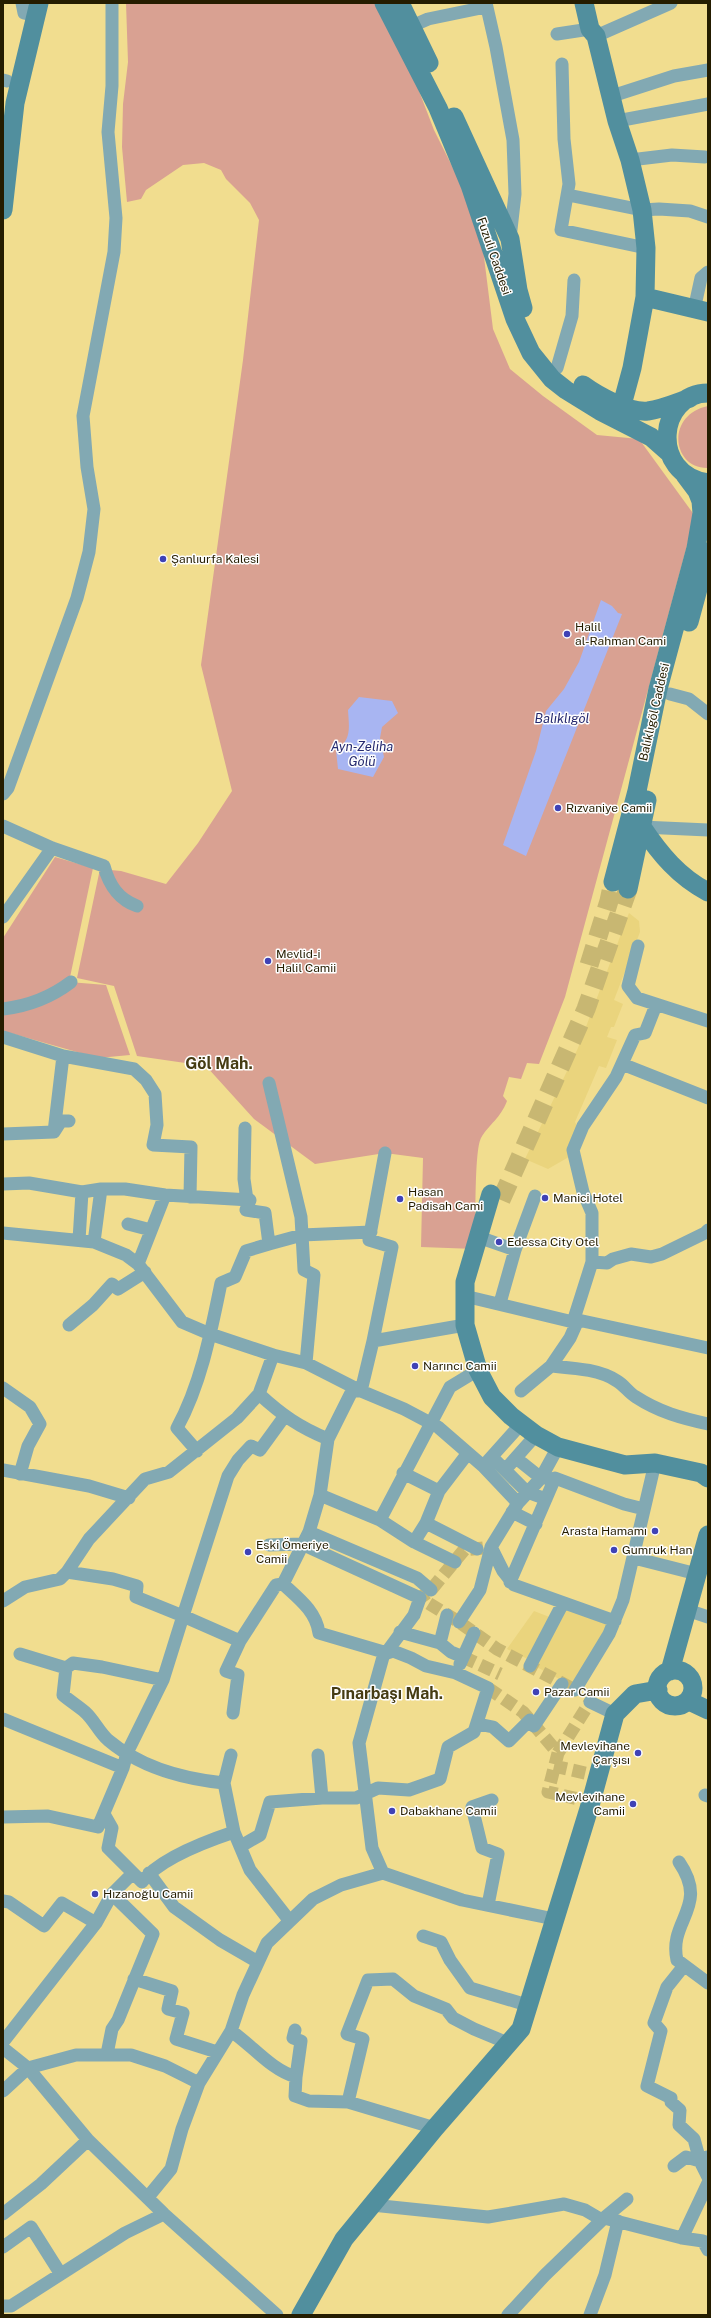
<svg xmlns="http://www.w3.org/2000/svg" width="711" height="2318" font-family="'Public Sans',sans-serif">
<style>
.built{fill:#ead47d}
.green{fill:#d9a192}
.water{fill:#a8b5f2}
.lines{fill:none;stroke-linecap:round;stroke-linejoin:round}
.street-tunnel{stroke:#c8b772;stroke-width:13;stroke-dasharray:13 6;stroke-linecap:butt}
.secondary-tunnel{stroke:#c8b772;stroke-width:19;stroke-dasharray:19 10;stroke-linecap:butt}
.street{stroke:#82a9b3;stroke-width:13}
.secondary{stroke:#518f9e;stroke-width:19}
.poi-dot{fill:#3f42b6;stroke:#fefefe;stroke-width:1.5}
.labels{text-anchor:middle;stroke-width:3;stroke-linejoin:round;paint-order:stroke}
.street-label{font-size:12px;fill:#251d00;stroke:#fefefe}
.poi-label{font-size:12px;fill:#251d00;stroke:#fefefe;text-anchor:start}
.water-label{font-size:13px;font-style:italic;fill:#25296f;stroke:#fefefe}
.district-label{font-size:16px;font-weight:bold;fill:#463c13;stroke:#fefefe}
</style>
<rect width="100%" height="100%" fill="#f1dd8f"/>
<!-- built -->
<path class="built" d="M 629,913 L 639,921 L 640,932 L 614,1000 L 623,1004 L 614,1027 L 611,1027 L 607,1037 L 617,1040 L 606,1068 L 599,1066 L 575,1122 L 577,1126 L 574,1154 L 548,1169 L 525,1159 L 578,1048 Z
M 563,1606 L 613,1621 L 574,1687 L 533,1665 Z
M 534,1611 L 552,1618 L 532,1661 L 507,1649 Z"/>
<!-- green -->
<path class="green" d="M 126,3 L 374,3 L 404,52 L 434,130 L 469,200 L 482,241 L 493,329 L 510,369 L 543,396 L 597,435 L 639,439 L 695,516 L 565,997 L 539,1064 L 527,1063 L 521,1079 L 509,1077 L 503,1096 L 507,1101 C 500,1119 490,1123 481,1138 C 474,1151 476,1230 475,1249 L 421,1247 L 423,1158 L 385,1153 L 315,1164 L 254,1119 L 206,1066 L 137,1056 L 114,986 L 77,978 L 100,869 L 121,871 L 166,884 L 198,843 L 232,791 L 201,665 L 243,360 L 259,220 L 250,203 L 226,179 L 221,170 L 204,163 L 183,165 L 146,190 L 141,199 L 127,202 L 122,147 L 123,104 L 128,62 Z
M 708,406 L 708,468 C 672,469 665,415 708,406 Z
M 55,857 L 93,868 L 69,982 L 106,985 L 130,1055 L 98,1058 L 3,1031 L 3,938 Z"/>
<!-- water -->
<path class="water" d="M 601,600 L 612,606 L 618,613 L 622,614 L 526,856 L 503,845 L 536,751 L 546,711 L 564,689 L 579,662 Z
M 359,697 L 392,701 L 398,713 L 382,727 L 380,738 L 384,757 L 373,777 L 338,769 L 336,750 C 352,740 349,727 348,710 Z"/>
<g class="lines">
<!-- street-tunnel -->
<path class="street-tunnel" d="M 483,1548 L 464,1550 L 431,1590 L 420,1598 L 459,1622 L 497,1649 L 575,1690
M 463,1657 L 500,1674
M 488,1688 L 523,1712 L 558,1753 L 548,1792 L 591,1802
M 558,1753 L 590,1702
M 554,1766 L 598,1776"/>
<!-- secondary-tunnel -->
<path class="secondary-tunnel" d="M 589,965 L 609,901 L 613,882
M 501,1200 L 586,1009 L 628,889"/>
<!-- street -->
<path class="street" d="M 22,3 L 24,13 L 36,16
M 486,3 L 496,47 L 513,140 L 515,194 L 510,238
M 412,26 L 428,19 L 486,7
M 557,34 L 590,29
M 596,36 L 671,3
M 562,64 L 564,139 L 569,184 L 561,230 L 646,248
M 3,80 L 7,81
M 612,96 L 674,76 L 708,70
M 617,121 L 708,104
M 630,160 L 672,155 L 705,157
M 568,195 L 642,210 L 659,209 L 690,211 L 708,217
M 694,310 L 701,278 L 708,272
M 557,368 L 572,316 L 574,280
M 670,694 L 689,699 L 708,714
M 3,794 L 8,788 L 77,598 L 89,552 L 94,509 L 87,467 L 83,416 L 114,252 L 116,218 L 108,132 L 112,86 L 112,3
M 3,826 L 52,848 L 104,866 C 109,885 118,899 137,906
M 642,827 L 708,830
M 3,917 L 52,848
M 638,946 L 628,986 L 637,998 L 708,1021
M 3,1009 C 28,1006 50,998 71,982
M 3,1037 L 63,1056 L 134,1069 L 146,1080 L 155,1094 L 157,1125 L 153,1145 L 191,1147 L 190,1197
M 622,1064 L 708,1098
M 269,1083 L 301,1217 L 304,1270 L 314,1275 L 306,1363
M 245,1128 L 244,1179 L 247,1200
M 54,1132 L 63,1056
M 54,1132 L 61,1121 L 69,1121
M 3,1134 L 54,1132
M 3,1184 L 29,1183 L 82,1192 L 101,1189 L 125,1189 L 165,1195 L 250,1200 L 246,1210 L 265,1213 L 269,1244 L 302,1235 L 371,1232
M 128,1224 L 151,1230
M 3,1233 L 94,1242 L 126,1255 L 138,1264 L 182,1322 L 210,1334 L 273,1355 L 259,1394 L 237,1418 L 169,1472 L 145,1479 L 89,1539 L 67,1572 L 60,1579 L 25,1587 L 3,1601
M 484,1239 L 515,1250 L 535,1196
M 79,1240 L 82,1192
M 94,1242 L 101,1189
M 592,1262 L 607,1263 L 613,1259 L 631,1254 L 651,1257 L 662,1254 L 705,1233 L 708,1230
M 138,1264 L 165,1195
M 473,1298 L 573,1322 L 592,1262 L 592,1213 L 583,1192 L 573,1150 L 583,1126 L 616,1077 L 635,1035 L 645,1033 L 656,1005
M 500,1303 L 515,1250
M 573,1322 L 578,1320 L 708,1348
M 69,1325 L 93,1305 L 112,1284 L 118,1289 L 145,1272
M 465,1325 L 373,1341 L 361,1391 L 404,1409 L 438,1427 L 483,1466 L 518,1503
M 373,1341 L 392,1247 L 369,1240 L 385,1153
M 273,1355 L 306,1363 L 361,1391
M 551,1366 L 570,1338 L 578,1320
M 3,1388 L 30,1407 L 40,1424 L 28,1446 L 20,1474
M 521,1391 L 551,1366 C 572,1368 599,1369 617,1381 C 624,1385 629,1393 636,1397 C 659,1412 681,1418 708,1424
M 259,1394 C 282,1415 299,1427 328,1439
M 558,1447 L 541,1478 L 518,1503 L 491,1547 L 503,1571 L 514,1585 L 615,1621
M 197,1451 L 177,1428 C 201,1384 211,1332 221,1283 L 235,1277 L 246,1251 L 269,1244
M 492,1457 L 527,1492 L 546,1499
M 516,1458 L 541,1478 L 549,1478
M 486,1463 L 522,1423
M 3,1470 L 89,1486 L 129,1498
M 505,1470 L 536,1435
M 403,1473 L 439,1491
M 320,1495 L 328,1439 L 352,1391 L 361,1391
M 512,1512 L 536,1524
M 380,1520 L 450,1387 L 478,1370
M 426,1523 L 477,1549
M 309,1532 L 417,1578 L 431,1590
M 414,1542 L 455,1562
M 269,1545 L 302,1544 L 420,1598 L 414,1615 L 383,1657 L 359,1743 L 372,1848 L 383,1873
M 634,1558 L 697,1574
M 67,1572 L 113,1579 L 137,1586 L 136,1597 L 183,1616 L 163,1680
M 510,1582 L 555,1478 L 624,1504 L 644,1509
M 283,1584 L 309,1532 L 320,1495 L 380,1520 L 414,1542 L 426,1523 L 439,1491 L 468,1453
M 687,1610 L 708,1617
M 459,1622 L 480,1590 L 491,1547
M 400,1632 L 440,1643 L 451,1652 L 463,1657
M 240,1641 L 276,1585 L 283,1584 C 298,1598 316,1611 319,1633 L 387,1653 L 393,1651 L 411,1658 L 426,1666 L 456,1673 L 488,1688 L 474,1732 L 448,1747 L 440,1779 L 409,1790 L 378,1788 L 356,1798 L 322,1798 L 270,1802 L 260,1835 L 241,1846
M 440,1643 L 447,1615
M 20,1654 L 66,1668
M 460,1664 L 474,1633
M 530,1666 L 563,1603
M 575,1690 L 609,1634 L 623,1600 L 655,1463
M 590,1702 L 615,1714
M 233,1713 L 238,1675 L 226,1671 L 240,1641 L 183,1616 L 228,1476 L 238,1460 L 251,1446 L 260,1450 L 284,1417
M 3,1719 L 123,1768
M 478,1724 L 493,1727 L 509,1741 L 530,1720
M 534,1726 L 562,1684
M 231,1755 L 224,1783 L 234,1832 L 250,1870 L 289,1920
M 318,1755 L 322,1798
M 705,1795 L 708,1796
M 104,1814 L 112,1828 L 108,1848 L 142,1882 C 159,1859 207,1841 234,1832
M 3,1817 L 48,1816 L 98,1827 L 123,1768 L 127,1753 L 163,1680 L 102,1667 L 73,1663 L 66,1668 L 63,1695 C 70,1701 78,1706 85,1712 C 94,1720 99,1732 108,1740 C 140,1767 184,1779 224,1783
M 679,1862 C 710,1907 668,1920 677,1960 L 708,1983
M 149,1873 L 174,1907 L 220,1940 L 258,1962
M 3,1901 L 9,1902 L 44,1926 L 62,1903 L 96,1923
M 488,1905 L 498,1854 L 482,1848 L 472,1807 L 492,1800
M 423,1936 L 441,1942 L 450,1960 L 470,1988 L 527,2005
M 683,1967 L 667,1987 L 654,2023 L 661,2031 L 647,2086 L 671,2098 L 671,2102 L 680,2110 L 679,2125 L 694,2139 L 700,2161 L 708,2177
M 134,1979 L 172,1991 L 168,2009 L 183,2013 L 176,2039 L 217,2052
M 295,2030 L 293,2038 L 301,2041 L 296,2077
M 231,2031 C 252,2045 271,2070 296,2077 L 295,2096 L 309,2101 L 348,2102
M 3,2042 L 96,1923 L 112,1894 L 133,1873
M 3,2048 L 28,2068 L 88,2140 L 164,2214 L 277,2315
M 107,2054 L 112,2029 L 118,2020 L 153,1934 L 112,1894
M 3,2091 L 28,2068 L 76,2055 L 131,2055 L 165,2066 L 199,2083
M 435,2128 L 348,2102 L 363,2039 L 347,2034 L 368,1980 L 393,1979 L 414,1996 L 446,2009 L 453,2018 L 474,2029 L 510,2044
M 674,2166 L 686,2157 L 700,2161 L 707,2157
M 148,2197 L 171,2169 L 182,2129 L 199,2083 L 231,2031 L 243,1995 L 267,1943 L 313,1899 L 341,1885 L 383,1873 L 462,1900 L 554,1919
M 372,2205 L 488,2217 L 564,2204 L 585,2210 L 602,2220
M 3,2214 L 41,2184 L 88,2140
M 604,2218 L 627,2199
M 682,2238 L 708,2183
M 3,2247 L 31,2227 L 60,2273
M 3,2306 L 11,2306 L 125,2233 L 164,2214
M 508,2315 L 545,2275 L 604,2218 L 682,2238 L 703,2241 L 708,2250
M 590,2315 L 605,2275 L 618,2221"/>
<!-- secondary -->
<path class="secondary" d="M 384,3 L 438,108 L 470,185 L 515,319 L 531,353 L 552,379 L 566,390 L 600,411 L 651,437 L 668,452
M 400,3 L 429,63
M 584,3 L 590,29 L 596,36 L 617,121 L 630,160 L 642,210 L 646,248 L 645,297 L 632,368 L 622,405
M 454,117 L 510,239 L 518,290 L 523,308
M 3,210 L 15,103 L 39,3
M 645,297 L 708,312
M 583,385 C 598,396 629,413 648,411 C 662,409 676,403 690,398
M 708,393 C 658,393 649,474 708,483
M 689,622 L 708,552
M 642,827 C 660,854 679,877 708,892
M 613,882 L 637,791 L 658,689 L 696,548 L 702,513 L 701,501 L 697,491 L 685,475
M 628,889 L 647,800
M 491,1194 L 465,1282 L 465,1325 L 478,1370 L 492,1397 L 511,1416 L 536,1435 L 558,1447 L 625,1465 L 655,1463 L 701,1473 L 708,1478
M657 1688a18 18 0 1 1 36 0a18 18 0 1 1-36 0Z
M 670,1671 L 708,1535
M 689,1701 L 708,1710
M 301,2315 L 344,2239 L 435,2128 L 521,2029 L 591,1802 L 615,1714 L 635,1694 L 658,1690"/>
</g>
<!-- markers -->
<g class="poi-dot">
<circle cx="163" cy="559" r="4"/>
<circle cx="567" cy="634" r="4"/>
<circle cx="558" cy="808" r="4"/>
<circle cx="268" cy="961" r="4"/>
<circle cx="545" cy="1198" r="4"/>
<circle cx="400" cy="1199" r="4"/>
<circle cx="499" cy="1242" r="4"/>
<circle cx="415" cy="1366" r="4"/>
<circle cx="655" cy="1531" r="4"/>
<circle cx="614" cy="1550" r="4"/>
<circle cx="248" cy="1552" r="4"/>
<circle cx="536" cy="1692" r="4"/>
<circle cx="638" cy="1753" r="4"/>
<circle cx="633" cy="1804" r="4"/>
<circle cx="392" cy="1811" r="4"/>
<circle cx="95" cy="1894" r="4"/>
</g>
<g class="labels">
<!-- street labels -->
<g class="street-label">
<text transform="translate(494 256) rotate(71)" y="4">Fuzuli Caddesi</text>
<text transform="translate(654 712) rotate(-77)" y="4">Balıklıgöl Caddesi</text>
</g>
<!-- poi labels -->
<g class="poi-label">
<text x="171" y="563">Şanlıurfa Kalesi</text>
<text x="575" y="631">Halil<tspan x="575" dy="14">al-Rahman Cami</tspan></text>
<text x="566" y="812">Rızvaniye Camii</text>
<text x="276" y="958">Mevlid-i<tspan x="276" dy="14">Halil Camii</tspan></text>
<text x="408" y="1196">Hasan<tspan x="408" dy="14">Padisah Cami</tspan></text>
<text x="553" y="1202">Manici Hotel</text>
<text x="507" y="1246">Edessa City Otel</text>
<text x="423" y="1370">Narıncı Camii</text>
<text x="647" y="1535" text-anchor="end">Arasta Hamamı</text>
<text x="256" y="1549">Eski Ömeriye<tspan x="256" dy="14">Camii</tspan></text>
<text x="622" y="1554">Gumruk Han</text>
<text x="544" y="1696">Pazar Camii</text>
<text x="630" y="1750" text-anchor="end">Mevlevihane<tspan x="630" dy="14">Çarşısı</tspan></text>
<text x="625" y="1801" text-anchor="end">Mevlevihane<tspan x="625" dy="14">Camii</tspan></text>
<text x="400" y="1815">Dabakhane Camii</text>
<text x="103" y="1898">Hızanoğlu Camii</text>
</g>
<!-- water labels -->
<g class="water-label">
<text x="562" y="723">Balıklıgöl</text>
<text x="362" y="751">Ayn-Zeliha<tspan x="362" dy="15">Gölü</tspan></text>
</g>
<!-- district labels -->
<g class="district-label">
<text x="219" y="1069">Göl Mah.</text>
<text x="387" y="1699">Pınarbaşı Mah.</text>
</g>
</g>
<!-- border -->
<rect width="711" height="2318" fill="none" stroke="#251d00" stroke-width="8"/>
</svg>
